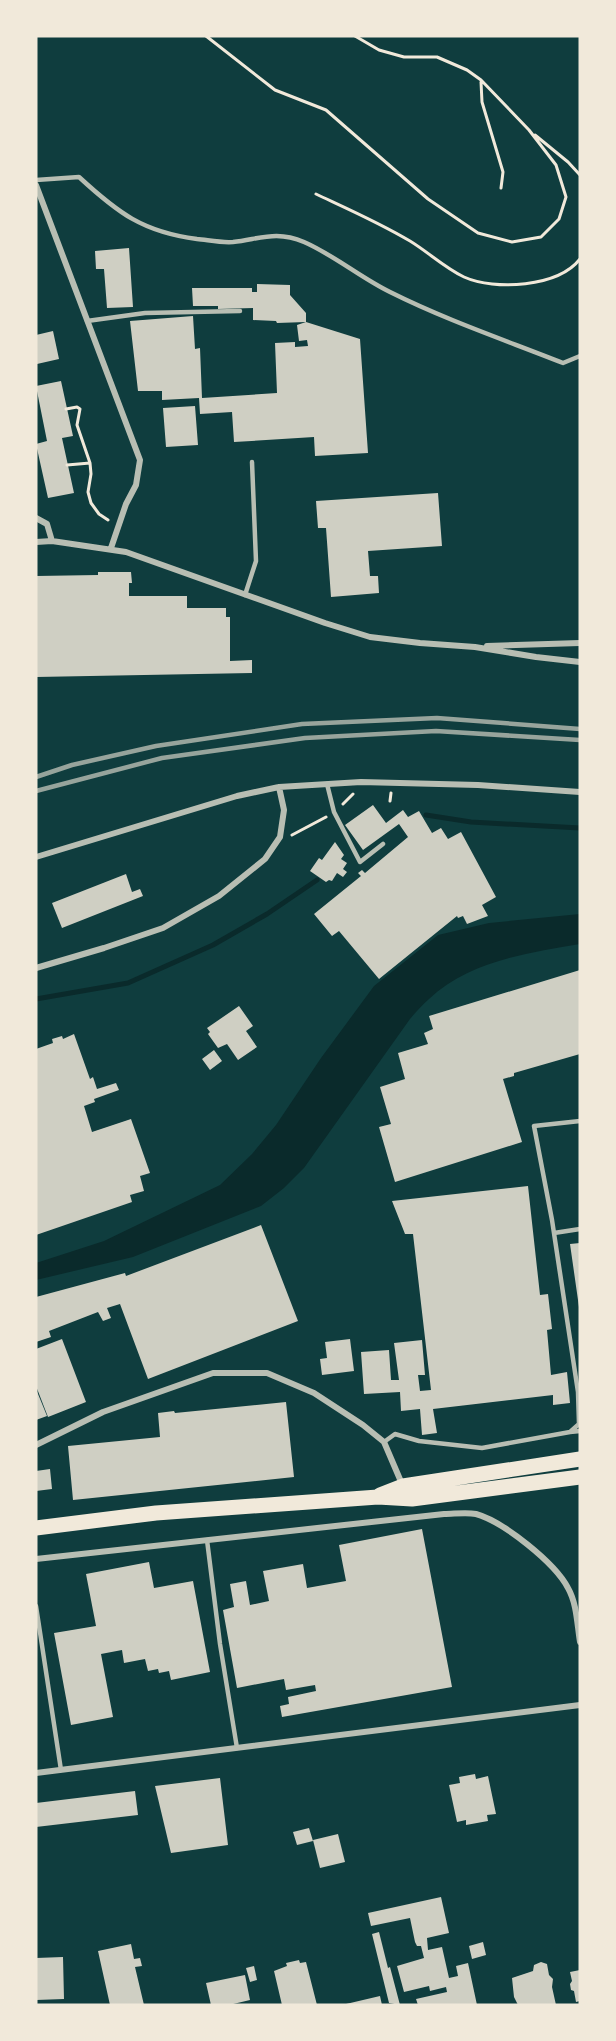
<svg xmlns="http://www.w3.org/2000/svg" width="616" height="2041" font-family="Montserrat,sans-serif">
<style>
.water{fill:#0a2a2b}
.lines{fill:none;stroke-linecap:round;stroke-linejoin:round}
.stream{stroke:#0a2a2b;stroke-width:5}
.building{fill:#cfcfc3}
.path{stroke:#f1e9da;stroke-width:3}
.service{stroke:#b8beb3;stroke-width:4.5}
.minor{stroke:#b8beb3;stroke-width:6}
.primary{stroke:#f1e9da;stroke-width:15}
.rail{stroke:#97a49c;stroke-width:4.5}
</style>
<rect width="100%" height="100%" fill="#0f3d3e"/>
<!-- water -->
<path class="water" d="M 580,914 L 580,944 C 527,953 470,961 429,999 C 422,1005 416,1012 410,1019 L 304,1168 L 284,1188 L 261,1206 L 133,1257 L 36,1280 L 36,1263 L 104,1241 L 220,1185 L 252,1154 L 276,1125 L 321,1058 L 374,986 L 438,935 L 489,923 Z"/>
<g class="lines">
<!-- stream -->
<path class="stream" d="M 426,815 L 471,822 L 580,828
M 36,999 L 128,983 L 213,945 L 267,914 L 317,880"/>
</g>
<!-- building -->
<path class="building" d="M 129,248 L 133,307 L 107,308 L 104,269 L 96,269 L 95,251 Z
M 257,284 L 290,285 L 290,295 L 306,313 L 306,322 L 360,339 L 368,453 L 315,456 L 314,437 L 234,442 L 232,412 L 200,414 L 199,398 L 162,400 L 162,391 L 138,391 L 130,321 L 193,316 L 195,349 L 200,348 L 202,398 L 277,393 L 275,343 L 295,342 L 295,347 L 308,346 L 307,340 L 299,341 L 297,325 L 306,322 L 277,323 L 276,321 L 253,320 L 253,308 L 218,309 L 218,306 L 193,306 L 192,288 L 252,288 L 252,292 L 257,292 Z
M 53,331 L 59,359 L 37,364 L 36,335 Z
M 61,381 L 73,436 L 62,438 L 74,493 L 48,498 L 36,444 L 47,441 L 36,386 Z
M 195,406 L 198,445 L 166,447 L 163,408 Z
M 438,493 L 442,546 L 368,551 L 370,576 L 378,576 L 379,593 L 331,597 L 326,528 L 318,528 L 316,501 Z
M 98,572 L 131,572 L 132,583 L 129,583 L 129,596 L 187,596 L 187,608 L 226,608 L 226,617 L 230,617 L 230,661 L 252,660 L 252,673 L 36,677 L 36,576 L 98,575 Z
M 373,805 L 386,823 L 403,810 L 408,817 L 419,811 L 432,833 L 441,828 L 448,839 L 461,832 L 496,897 L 482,905 L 488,916 L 467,924 L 463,916 L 458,918 L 457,916 L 379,979 L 339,931 L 332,936 L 314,914 L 361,876 L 358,873 L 362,870 L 365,873 L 408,837 L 399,824 L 363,850 L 345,825 Z
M 335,842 L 344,855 L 341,859 L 347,863 L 343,869 L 347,872 L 343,877 L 337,873 L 332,881 L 329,880 L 326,882 L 310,871 L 319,858 L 322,860 Z
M 126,874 L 132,892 L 140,889 L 143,896 L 62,928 L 52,903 Z
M 580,970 L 580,1054 L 514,1073 L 514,1076 L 503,1079 L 522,1142 L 395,1182 L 379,1127 L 391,1124 L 380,1087 L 405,1079 L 398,1053 L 428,1044 L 424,1033 L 433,1029 L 429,1016 Z
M 239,1006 L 253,1026 L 246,1031 L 257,1047 L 238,1060 L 227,1044 L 218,1048 L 208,1034 L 210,1032 L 207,1028 Z
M 74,1034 L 90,1079 L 93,1077 L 97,1089 L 116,1083 L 119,1090 L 94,1099 L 95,1102 L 84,1106 L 92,1132 L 131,1119 L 150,1173 L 140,1176 L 144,1191 L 130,1195 L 132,1202 L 36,1235 L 36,1049 L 53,1043 L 52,1039 L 62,1036 L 63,1039 Z
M 214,1050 L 222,1061 L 210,1070 L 202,1059 Z
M 528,1186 L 540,1295 L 548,1294 L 552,1329 L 547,1330 L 551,1375 L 567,1372 L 570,1403 L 553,1405 L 553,1395 L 433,1409 L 437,1433 L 422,1435 L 420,1409 L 401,1411 L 400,1392 L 364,1394 L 361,1352 L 389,1350 L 391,1380 L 399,1380 L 394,1343 L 422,1340 L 425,1375 L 418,1375 L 420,1391 L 431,1390 L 413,1234 L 405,1234 L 392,1201 Z
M 261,1225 L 298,1321 L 148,1379 L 120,1304 L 107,1308 L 111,1318 L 103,1321 L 98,1312 L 49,1331 L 51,1337 L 36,1342 L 36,1297 L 125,1273 L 126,1276 Z
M 580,1243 L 580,1307 L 579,1307 L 570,1244 Z
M 62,1339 L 86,1402 L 48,1417 L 36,1386 L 36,1349 Z
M 350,1339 L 354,1371 L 322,1375 L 320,1359 L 327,1358 L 325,1342 Z
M 36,1389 L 47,1416 L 36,1420 Z
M 286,1402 L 294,1477 L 73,1500 L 68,1446 L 160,1437 L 158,1413 L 174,1411 L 175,1413 Z
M 50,1469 L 52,1489 L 36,1491 L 36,1471 Z
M 422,1529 L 452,1687 L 282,1717 L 280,1706 L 289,1704 L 288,1697 L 316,1691 L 315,1685 L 286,1690 L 284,1679 L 237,1688 L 223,1610 L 234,1607 L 230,1584 L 246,1581 L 250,1605 L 269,1601 L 263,1571 L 303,1564 L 307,1588 L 346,1581 L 339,1545 Z
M 149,1562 L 154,1588 L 193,1581 L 210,1672 L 171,1680 L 169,1671 L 159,1673 L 158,1669 L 148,1671 L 145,1659 L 124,1663 L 122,1650 L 101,1654 L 113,1717 L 71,1725 L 54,1633 L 96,1626 L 86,1574 Z
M 475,1774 L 476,1779 L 488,1776 L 496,1814 L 487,1815 L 488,1821 L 466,1825 L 466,1820 L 457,1822 L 449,1785 L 460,1783 L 459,1777 Z
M 220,1778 L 228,1845 L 171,1853 L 155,1786 Z
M 135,1791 L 138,1815 L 36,1827 L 36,1803 Z
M 309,1828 L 313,1841 L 297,1845 L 293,1832 Z
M 338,1834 L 345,1862 L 320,1868 L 313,1840 Z
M 441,1897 L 449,1933 L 427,1938 L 428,1950 L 442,1947 L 449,1978 L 458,1976 L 456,1966 L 468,1963 L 477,2005 L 418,2005 L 416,1999 L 447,1992 L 446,1987 L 430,1991 L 429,1986 L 404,1992 L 397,1966 L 424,1958 L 421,1946 L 417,1946 L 415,1942 L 410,1918 L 371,1926 L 368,1913 Z
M 379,1932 L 388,1968 L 390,1967 L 400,2005 L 389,2003 L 372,1934 Z
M 483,1942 L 486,1955 L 472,1959 L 469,1946 Z
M 131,1944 L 134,1959 L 140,1958 L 142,1966 L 135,1967 L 144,2005 L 110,2005 L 98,1951 Z
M 63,1957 L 64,1999 L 36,2000 L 36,1958 Z
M 299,1960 L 300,1963 L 306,1962 L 317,2005 L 282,2005 L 274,1971 L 287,1966 L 286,1963 Z
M 541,1962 L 547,1964 L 549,1975 L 553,1979 L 552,1987 L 556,2005 L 518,2005 L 514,1997 L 512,1978 L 533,1971 L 534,1965 Z
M 254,1966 L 257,1980 L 250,1982 L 246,1968 Z
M 580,1970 L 580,2001 L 576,2002 L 574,1991 L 571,1990 L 570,1984 L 572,1981 L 570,1972 Z
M 245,1975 L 250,2000 L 229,2005 L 211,2005 L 206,1983 Z
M 380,1996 L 382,2005 L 346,2005 L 346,2004 Z"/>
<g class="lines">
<!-- path -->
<path class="path" d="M 206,36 L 275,90 L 326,110 L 428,199 L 478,233 L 512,242 L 541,237 L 559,219 L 566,197 L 556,165 L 529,130 L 481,80 L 467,70 L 437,57 L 404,57 L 379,50 L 355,36
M 481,82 L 482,102 L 503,172 L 501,188
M 535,135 L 568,162 L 580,175
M 316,194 C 348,209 380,223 410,241 C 428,252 445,268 464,277 C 495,291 558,287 580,259
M 66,409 L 77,407 L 80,409 L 77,425 L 90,463 L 91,474 L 88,492 L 91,503 L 99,514 L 108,520
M 67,465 L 90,463
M 390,801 L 391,793
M 343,804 L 353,794
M 292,835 L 326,817"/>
<!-- service -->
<path class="service" d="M 36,180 L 79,177 C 118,213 143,232 197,239 C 208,240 221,243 233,242 C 260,239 276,230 304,242 C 334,255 361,278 390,292 C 446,320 505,340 563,363 L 580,356
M 87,321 L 145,313 L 240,311
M 245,595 L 256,561 L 252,462
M 327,784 L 334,812 L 360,862 L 383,844
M 554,1233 L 580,1229
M 570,1432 L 580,1431
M 384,1442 L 395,1434 L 419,1441 L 482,1448 L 570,1432 L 579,1424 L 578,1392 L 552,1220 L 534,1126 L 580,1121
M 207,1540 L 220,1644 L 237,1748
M 36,1606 L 61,1770"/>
<!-- minor -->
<path class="minor" d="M 36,185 L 140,460 L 136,485 L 126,504 L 111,548
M 36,518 L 47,524 L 52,541
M 36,542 L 52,541 L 126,552 L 325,623 L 370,637 L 420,643 L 475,647 L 536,657 L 580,662
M 487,646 L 580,643
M 36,857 L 237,796 L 279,787 L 361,782 L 478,785 L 580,792
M 36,968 L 104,948 L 163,928 L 219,896 L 265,859 L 280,837 L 284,810 L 279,787
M 36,1445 L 103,1412 L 213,1373 L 267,1373 L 314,1393 L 363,1425 L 384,1442 L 402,1484
M 36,1559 L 444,1514 C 454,1514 466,1512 476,1514 C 504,1522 555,1563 568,1588 C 577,1604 577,1624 580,1642
M 36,1773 L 580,1705"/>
<!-- primary -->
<path class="primary" d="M 380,1495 L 403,1486 L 580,1459
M 36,1528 L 156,1513 L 378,1497 L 412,1499 L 580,1477"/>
<!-- rail -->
<path class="rail" d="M 36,777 L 72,765 L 156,746 L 302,724 L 437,718 L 580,729
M 36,791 L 162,758 L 305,738 L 436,731 L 580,740"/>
</g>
<!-- border -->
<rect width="616" height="2041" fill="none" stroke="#f1e9da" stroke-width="75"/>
</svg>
